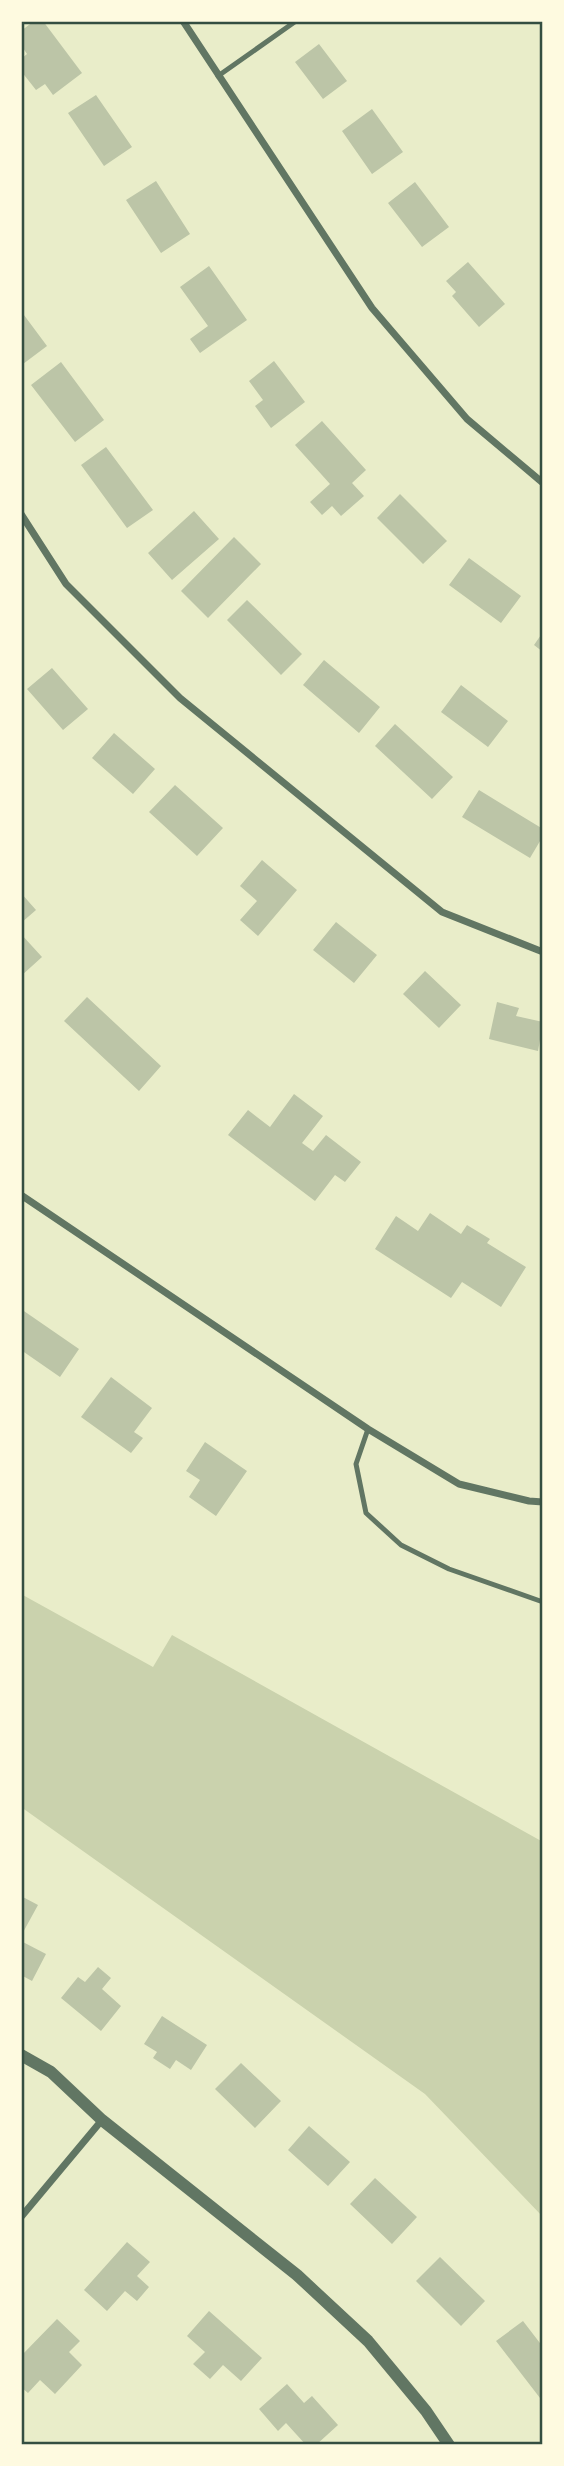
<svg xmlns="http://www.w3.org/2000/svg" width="564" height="2466" font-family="'Roboto Serif',serif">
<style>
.green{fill:#cad2ad}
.building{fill:#bcc5a7}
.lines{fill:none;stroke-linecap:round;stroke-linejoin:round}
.service{stroke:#617663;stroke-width:5}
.minor{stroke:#617663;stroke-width:7}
.tertiary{stroke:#617663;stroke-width:12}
.neatline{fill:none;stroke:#344e41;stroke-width:2.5}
</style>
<rect width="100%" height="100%" fill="#e9edc9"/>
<!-- green -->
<path class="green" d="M 21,1594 L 153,1667 L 172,1635 L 543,1842 L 543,2217 L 425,2094 L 21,1807 Z"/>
<!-- building -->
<path class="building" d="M 34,21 L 43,21 L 82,73 L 53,95 L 45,84 L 36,90 L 21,71 L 21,59 L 27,54 L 21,45 L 21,31 Z
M 319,44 L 347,81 L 323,99 L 295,62 Z
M 96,95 L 132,147 L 104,166 L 68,113 Z
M 372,109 L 403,152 L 372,174 L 342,131 Z
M 156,181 L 190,234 L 161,253 L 126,200 Z
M 415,182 L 449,227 L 422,247 L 388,203 Z
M 468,262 L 505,304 L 479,327 L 452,296 L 456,292 L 446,281 Z
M 209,266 L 247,320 L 200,353 L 190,339 L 208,326 L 180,287 Z
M 21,311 L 47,346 L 23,364 L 21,361 Z
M 274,361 L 305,402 L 271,428 L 255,406 L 263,400 L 249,381 Z
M 61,362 L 104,420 L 75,442 L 31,385 Z
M 322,421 L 366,470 L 352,483 L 364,496 L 341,516 L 332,506 L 322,515 L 310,502 L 330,484 L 295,445 Z
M 106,447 L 153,510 L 127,528 L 81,465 Z
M 400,494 L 447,541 L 423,564 L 377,518 Z
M 194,511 L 219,539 L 172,580 L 148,553 Z
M 234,537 L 261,564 L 208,618 L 181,591 Z
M 469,558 L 521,596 L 501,623 L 449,585 Z
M 247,600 L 302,654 L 281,675 L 227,620 Z
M 543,632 L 543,652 L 534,645 Z
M 324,660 L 380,707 L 359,733 L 303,685 Z
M 52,668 L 88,709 L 63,730 L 27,689 Z
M 461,685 L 508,721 L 488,747 L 441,712 Z
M 395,724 L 453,777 L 432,799 L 375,746 Z
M 114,733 L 155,769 L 133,794 L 92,758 Z
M 175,785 L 223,828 L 197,856 L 149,812 Z
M 479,790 L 543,829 L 543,836 L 530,858 L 462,817 Z
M 262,860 L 297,890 L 258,936 L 240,920 L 257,901 L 240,886 Z
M 21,893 L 36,910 L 21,923 Z
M 336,922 L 377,955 L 354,983 L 313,950 Z
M 21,934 L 42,957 L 21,976 Z
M 425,971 L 461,1005 L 439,1028 L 403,994 Z
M 87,997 L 161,1066 L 139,1091 L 64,1021 Z
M 497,1002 L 519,1008 L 516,1016 L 543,1022 L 538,1051 L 489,1039 Z
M 294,1094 L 323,1116 L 302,1143 L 313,1151 L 326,1135 L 361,1162 L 345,1182 L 335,1175 L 315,1201 L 228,1135 L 248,1110 L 270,1127 Z
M 430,1213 L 461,1234 L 467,1225 L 490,1239 L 487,1243 L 526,1267 L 501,1307 L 462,1282 L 451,1298 L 375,1249 L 396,1216 L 418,1231 Z
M 21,1309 L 79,1349 L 60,1377 L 21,1350 Z
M 111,1377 L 152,1408 L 134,1432 L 143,1438 L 131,1453 L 81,1417 Z
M 205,1442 L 247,1471 L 216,1516 L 189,1497 L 200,1480 L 186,1471 Z
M 21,1896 L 38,1905 L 21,1936 Z
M 21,1941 L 46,1954 L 32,1981 L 21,1975 Z
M 98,1967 L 111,1978 L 102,1989 L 121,2006 L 101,2031 L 61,1998 L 78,1977 L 85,1982 Z
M 162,2016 L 207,2045 L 191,2070 L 176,2060 L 170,2069 L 153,2058 L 157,2052 L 144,2044 Z
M 241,2063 L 281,2101 L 255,2128 L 215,2089 Z
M 309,2126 L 350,2162 L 328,2186 L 288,2150 Z
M 375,2178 L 417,2217 L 392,2244 L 350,2204 Z
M 127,2242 L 150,2262 L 137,2276 L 149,2287 L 137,2301 L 125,2291 L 107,2311 L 84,2290 Z
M 440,2257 L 485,2301 L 461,2326 L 416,2281 Z
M 209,2311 L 262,2358 L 241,2381 L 223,2365 L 210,2379 L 193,2364 L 205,2352 L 187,2336 Z
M 57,2319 L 80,2341 L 69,2352 L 82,2365 L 55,2394 L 40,2380 L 28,2393 L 21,2387 L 21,2356 Z
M 523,2321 L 543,2347 L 543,2395 L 540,2398 L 496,2341 Z
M 287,2384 L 304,2403 L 312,2396 L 338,2425 L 316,2445 L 306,2445 L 286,2423 L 278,2431 L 259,2409 Z"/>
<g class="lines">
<!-- service -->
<path class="service" d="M 218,76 L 296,21
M 368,1429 L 356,1464 L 366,1513 L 401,1545 L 449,1569 L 543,1602"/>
<!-- minor -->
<path class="minor" d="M 183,21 L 372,308 L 467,419 L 543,483
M 21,514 L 66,584 L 180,698 L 442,912 L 543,952
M 21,1195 L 368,1429 L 459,1484 L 529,1501 L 543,1502
M 21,2217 L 102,2120"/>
<!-- tertiary -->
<path class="tertiary" d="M 21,2055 L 51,2072 L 102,2120 L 297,2275 L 368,2341 L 426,2411 L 449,2445"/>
</g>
<!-- border -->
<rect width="564" height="2466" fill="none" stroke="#fefae0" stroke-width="46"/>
<rect x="23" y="23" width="518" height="2420" class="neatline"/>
</svg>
